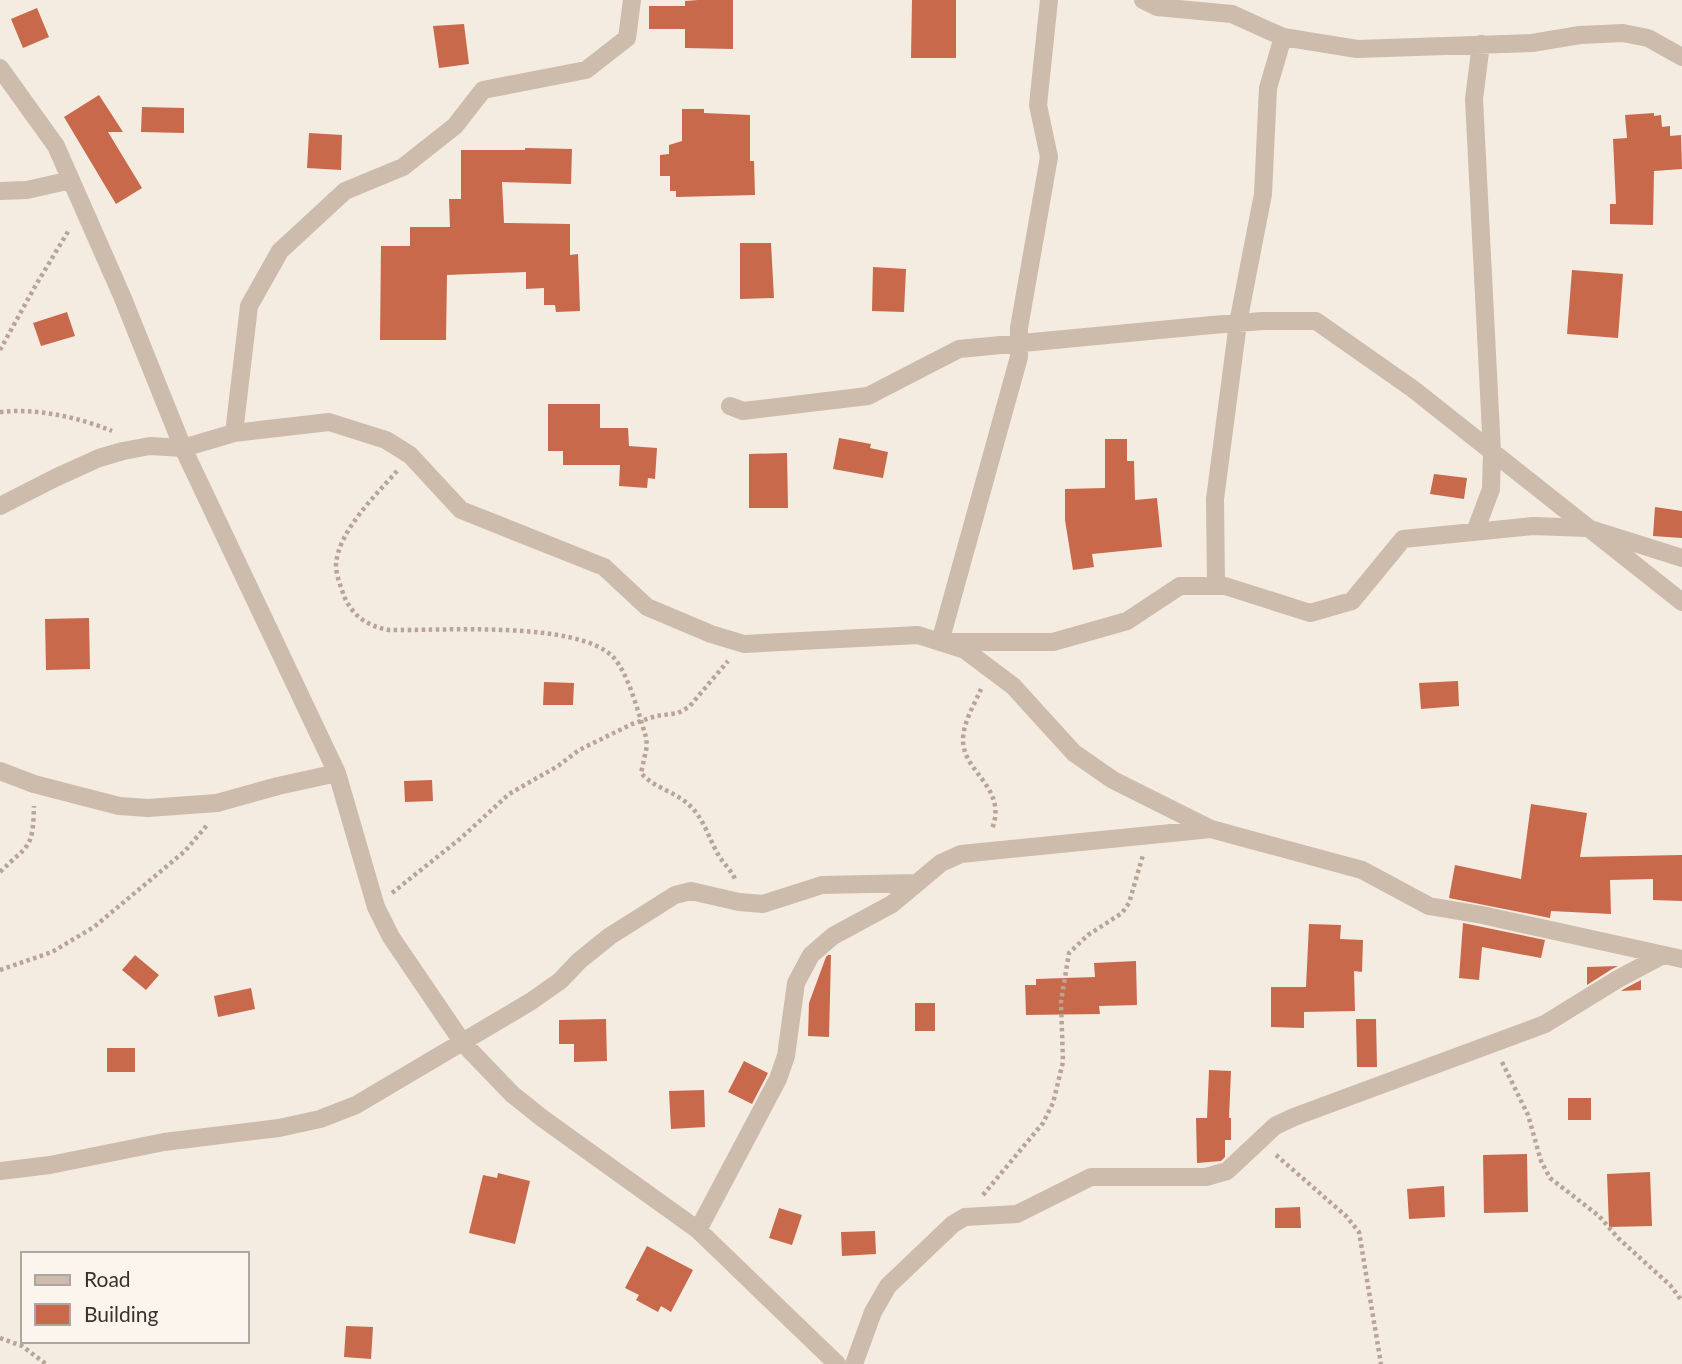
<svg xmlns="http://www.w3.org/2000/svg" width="1682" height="1364" font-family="Lato,sans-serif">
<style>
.building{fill:#c8694b}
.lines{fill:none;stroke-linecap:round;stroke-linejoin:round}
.path{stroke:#b9a596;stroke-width:4.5;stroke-dasharray:3.5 3.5;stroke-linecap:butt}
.minor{stroke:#cdbbac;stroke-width:18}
</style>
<rect width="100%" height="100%" fill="#f4ebe1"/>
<!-- building -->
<path class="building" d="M 698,0 L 733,0 L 733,49 L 685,48 L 685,29 L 649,29 L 649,6 L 685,6 L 685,1 Z
M 912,0 L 956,0 L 956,58 L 911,58 Z
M 37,8 L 49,37 L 23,48 L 11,19 Z
M 464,24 L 469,64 L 439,68 L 433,26 Z
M 99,95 L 123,132 L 108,132 L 142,188 L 116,204 L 64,117 Z
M 142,107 L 184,108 L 184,133 L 141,132 Z
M 682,109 L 704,109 L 704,113 L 750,115 L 750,161 L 754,161 L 755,195 L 676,197 L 676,191 L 670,191 L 670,176 L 660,176 L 660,155 L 669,154 L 669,145 L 682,141 Z
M 1654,113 L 1654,116 L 1661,115 L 1662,127 L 1670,126 L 1670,136 L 1681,135 L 1682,169 L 1654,171 L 1653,225 L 1610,224 L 1610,204 L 1616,204 L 1613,139 L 1627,138 L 1625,115 Z
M 309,133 L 342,135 L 341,170 L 307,168 Z
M 525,148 L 572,149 L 571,184 L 502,182 L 504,223 L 570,224 L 570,255 L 578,254 L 580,311 L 556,312 L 555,305 L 544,305 L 544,288 L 526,289 L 526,272 L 447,275 L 446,340 L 380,340 L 381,246 L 410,246 L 410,227 L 450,227 L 449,199 L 461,199 L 461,150 L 525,150 Z
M 740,243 L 771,243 L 774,298 L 740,299 Z
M 873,267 L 906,269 L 904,312 L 872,311 Z
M 1572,270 L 1623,274 L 1618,338 L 1567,334 Z
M 67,312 L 75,336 L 41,346 L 33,323 Z
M 548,404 L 600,404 L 600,428 L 628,428 L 629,446 L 657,448 L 655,479 L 648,478 L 647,488 L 619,486 L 620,465 L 563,465 L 563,451 L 548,451 Z
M 839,438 L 871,444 L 870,448 L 888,452 L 883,478 L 833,469 Z
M 1105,439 L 1127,439 L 1127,461 L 1134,461 L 1135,500 L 1157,498 L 1162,547 L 1092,554 L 1094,567 L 1073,570 L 1065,520 L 1065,489 L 1105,488 Z
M 787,453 L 788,508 L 749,508 L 749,454 Z
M 1434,474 L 1467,478 L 1464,499 L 1430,494 Z
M 1655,507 L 1682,511 L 1682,538 L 1653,536 Z
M 89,618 L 90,669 L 46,670 L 45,619 Z
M 1458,681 L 1459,706 L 1421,709 L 1419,683 Z
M 544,682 L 574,683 L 573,705 L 543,705 Z
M 432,780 L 433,801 L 405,802 L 404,781 Z
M 1531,804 L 1587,813 L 1580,857 L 1682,855 L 1682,901 L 1653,900 L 1653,879 L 1610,880 L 1611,914 L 1551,911 L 1550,918 L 1449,898 L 1455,865 L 1521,879 Z
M 1463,923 L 1545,940 L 1541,958 L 1482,947 L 1479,980 L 1459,978 Z
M 1309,924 L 1341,925 L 1340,939 L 1363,940 L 1362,972 L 1354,971 L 1355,1011 L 1304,1012 L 1304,1028 L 1271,1027 L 1271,987 L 1306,987 Z
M 135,955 L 159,975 L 146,990 L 122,970 Z
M 828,955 L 831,955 L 829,1037 L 808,1036 L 809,1003 L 826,957 Z
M 1136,961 L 1137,1005 L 1099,1006 L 1100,1014 L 1026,1015 L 1025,985 L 1036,985 L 1036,979 L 1095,977 L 1094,963 Z
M 1618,966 L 1612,969 L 1587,985 L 1587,967 Z
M 1641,980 L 1641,990 L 1621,991 L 1624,989 Z
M 251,988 L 255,1009 L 218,1017 L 214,996 Z
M 915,1003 L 935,1003 L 935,1031 L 915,1031 Z
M 606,1019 L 607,1061 L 574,1062 L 574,1044 L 559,1044 L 559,1020 Z
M 1356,1019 L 1376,1019 L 1377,1067 L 1357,1067 Z
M 107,1048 L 135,1048 L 135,1072 L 107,1072 Z
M 744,1061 L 768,1073 L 752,1104 L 728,1092 Z
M 1209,1070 L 1231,1071 L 1229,1118 L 1231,1118 L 1231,1140 L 1225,1140 L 1225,1157 L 1221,1161 L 1197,1163 L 1196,1118 L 1207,1118 Z
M 704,1090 L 705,1127 L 671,1129 L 669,1091 Z
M 1568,1098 L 1591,1098 L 1591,1120 L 1568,1120 Z
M 1527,1154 L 1528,1212 L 1484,1213 L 1483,1155 Z
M 1650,1172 L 1652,1226 L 1609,1227 L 1607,1174 Z
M 498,1173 L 530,1181 L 515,1244 L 469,1233 L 483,1175 L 497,1178 Z
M 1444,1186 L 1445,1217 L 1409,1219 L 1407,1189 Z
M 1300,1207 L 1301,1228 L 1275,1228 L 1275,1208 Z
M 779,1208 L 802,1215 L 792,1245 L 769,1238 Z
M 875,1231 L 876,1254 L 842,1256 L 841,1232 Z
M 647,1246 L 693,1270 L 671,1312 L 661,1306 L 658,1312 L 636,1300 L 639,1295 L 625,1288 Z
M 346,1326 L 373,1327 L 371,1359 L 344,1357 Z"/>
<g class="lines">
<!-- path -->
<path class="path" d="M 0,350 L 33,290 L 69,230
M 0,412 C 36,408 78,417 112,431
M 397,471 C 376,495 338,531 336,565 C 336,575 341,587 344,596 C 353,617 368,626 389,630 C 439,631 580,620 614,658 C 629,675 639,715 646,737 L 647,746 L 641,773 C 652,786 669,790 683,800 C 704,815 707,836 719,856 C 724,864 731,870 735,879
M 981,689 C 974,705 963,723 963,740 C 963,773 1008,787 992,829
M 0,872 C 28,844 33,851 34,806
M 392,893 L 461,838 L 509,794 L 558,766 L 579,750 L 632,724 L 656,716 L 678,713 L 689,707 L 728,661
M 0,970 L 52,952 L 94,927 L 185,851 L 208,824
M 1502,1062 L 1528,1115 L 1541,1161 L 1550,1178 L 1599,1216 L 1618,1238 L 1670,1285 L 1682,1301
M 1276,1155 L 1346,1216 L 1359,1232 L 1381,1364
M 983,1195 L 1043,1123 L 1053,1103 L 1063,1062 L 1061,1002 L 1069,953 L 1088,935 L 1122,913 L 1129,903 L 1143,855
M 0,1338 L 22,1346 L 46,1364"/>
<!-- minor -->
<path class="minor" d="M 1049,0 L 1038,105 L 1049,157 L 1019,328 L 1019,357 L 940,642 L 1053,642 L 1127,621 L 1180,586 L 1225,586 L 1310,613 L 1352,601 L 1403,539 L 1533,526 L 1587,528 L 1682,558
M 1143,0 L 1157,7 L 1232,14 L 1283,37 L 1357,49 L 1532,43 L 1580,35 L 1623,33 L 1648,38 L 1682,57
M 0,68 L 56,146 L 122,296 L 183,448 L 337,773 L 376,907 L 391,937 L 463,1043 L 512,1094 L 542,1118 L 698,1230 L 837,1364
M 0,191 L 27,190 L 71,180
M 730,406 L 743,411 L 868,396 L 959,349 L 1212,325 L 1263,321 L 1316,321 L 1413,389 L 1682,602
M 234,433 L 249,306 L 280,251 L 345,191 L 403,167 L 455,126 L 483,90 L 586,70 L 627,38 L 632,0
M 0,506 L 57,477 L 99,458 L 123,451 L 150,446 L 183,448 L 234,433 L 329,422 L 386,440 L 410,455 L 461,510 L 604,567 L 647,607 L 711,634 L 744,644 L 918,635 L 965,650 L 1013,686 L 1074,753 L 1113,780 L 1211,829 L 1362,870 L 1429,906 L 1482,915 L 1682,959
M 1475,532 L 1491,489 L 1492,452 L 1474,99 L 1481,44
M 1216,586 L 1215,499 L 1238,323 L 1263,194 L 1268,88 L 1283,37
M 0,771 L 34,784 L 119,806 L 148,808 L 217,803 L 278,786 L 337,773
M 0,1171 L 50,1165 L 164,1142 L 279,1128 L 320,1119 L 356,1105 L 530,1002 L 560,981 L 579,961 L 610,936 L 675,895 L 691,891 L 739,902 L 763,904 L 822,885 L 916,883
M 698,1230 L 778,1079 L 786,1056 L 796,983 L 811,955 L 833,936 L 892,904 L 941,863 L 961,854 L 1211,829
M 854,1364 L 873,1312 L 888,1286 L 953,1224 L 965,1217 L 1017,1214 L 1091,1177 L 1206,1177 L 1227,1171 L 1275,1126 L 1294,1117 L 1545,1024 L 1618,979 L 1663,955"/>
</g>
<!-- legend -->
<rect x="21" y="1252" width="228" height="91" fill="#fbf5ee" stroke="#aea6a0" stroke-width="2"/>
<rect x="35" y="1275" width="35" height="10" fill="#cdbbac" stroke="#aea6a0" stroke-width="2"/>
<text x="84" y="1287" font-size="21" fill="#3b302b">Road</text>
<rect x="35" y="1304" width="35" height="21" fill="#c8694b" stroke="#aea6a0" stroke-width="2"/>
<text x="84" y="1322" font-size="21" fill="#3b302b">Building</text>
</svg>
